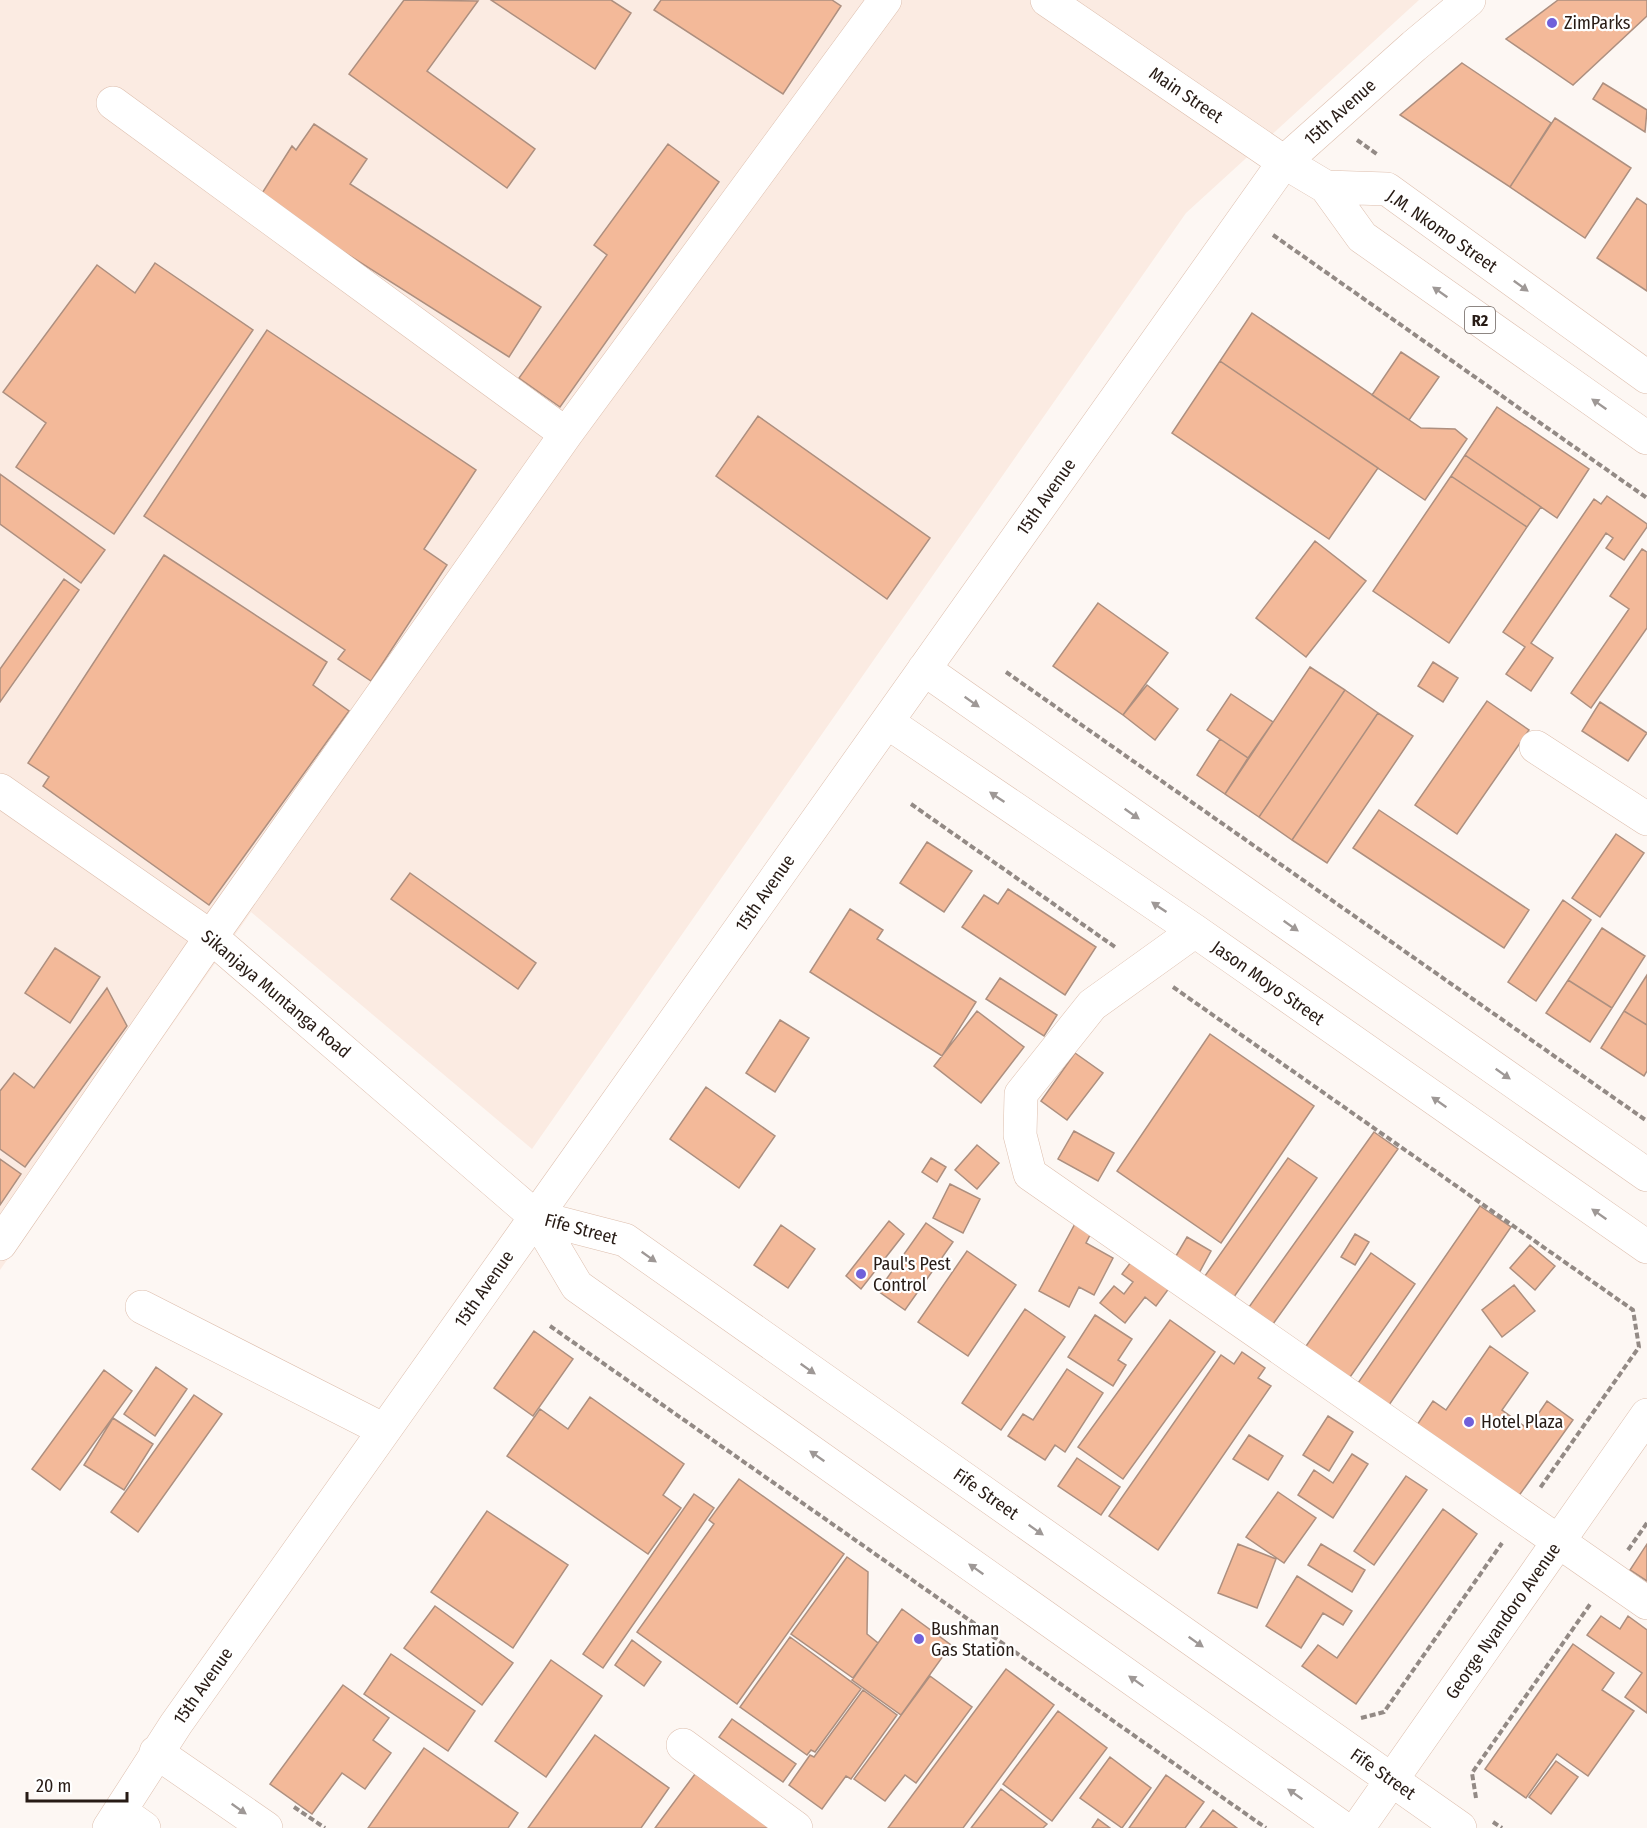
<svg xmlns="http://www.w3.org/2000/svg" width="1647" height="1828" font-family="'Fira Sans Condensed',sans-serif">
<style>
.built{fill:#fbebe2}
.building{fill:#f3b999;stroke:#ad8f7f;stroke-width:1.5}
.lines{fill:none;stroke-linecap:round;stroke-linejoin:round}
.minor-casing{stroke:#ddbead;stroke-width:34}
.highway-casing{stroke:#ddbead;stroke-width:34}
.path{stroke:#938a85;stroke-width:4;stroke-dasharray:6 3;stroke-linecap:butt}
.minor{stroke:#fff;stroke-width:33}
.highway{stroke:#fff;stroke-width:33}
.oneway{fill:#9e9896}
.poi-dot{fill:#7060da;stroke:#fff;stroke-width:2}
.labels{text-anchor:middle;stroke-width:4.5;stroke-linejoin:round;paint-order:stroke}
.shield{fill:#fff;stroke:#685f5b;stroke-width:1.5}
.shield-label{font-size:16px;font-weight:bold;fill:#271b15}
.poi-label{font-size:18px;fill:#271b15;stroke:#fff;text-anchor:start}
.street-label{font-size:18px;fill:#271b15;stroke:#fff}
</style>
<rect width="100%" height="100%" fill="#fdf7f3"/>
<!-- built -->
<path class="built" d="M 0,0 L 1419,0 L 1186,213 L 532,1149 L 251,912 L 0,1270 Z"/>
<!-- building -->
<path class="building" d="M 404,0 L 478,1 L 427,71 L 535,149 L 507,188 L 349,74 Z
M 491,0 L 611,0 L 631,13 L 595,69 Z
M 661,0 L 832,0 L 841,6 L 783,94 L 654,10 Z
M 1558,0 L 1647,0 L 1647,16 L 1573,85 L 1506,39 Z
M 1462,63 L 1551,123 L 1510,187 L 1400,115 Z
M 1603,83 L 1647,110 L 1645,132 L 1593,99 Z
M 1555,118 L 1631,168 L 1585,238 L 1510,187 Z
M 314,124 L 367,159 L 350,184 L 541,307 L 509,357 L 259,198 L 292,146 L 296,150 Z
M 668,144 L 719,182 L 560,407 L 519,378 L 607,255 L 594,245 Z
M 1637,198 L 1647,205 L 1647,291 L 1597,258 Z
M 155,263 L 253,330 L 114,534 L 16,467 L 46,423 L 3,392 L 97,265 L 135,293 Z
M 1252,313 L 1421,428 L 1455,429 L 1467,439 L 1425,500 L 1220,361 Z
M 267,330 L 476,470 L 424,549 L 447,565 L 371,681 L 338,659 L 345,650 L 144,516 Z
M 1401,352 L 1439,377 L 1409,420 L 1372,395 Z
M 1220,361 L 1378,468 L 1329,539 L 1172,433 Z
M 1497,407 L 1589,469 L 1557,518 L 1465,455 Z
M 758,416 L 930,538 L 887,599 L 716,476 Z
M 1465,455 L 1541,507 L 1527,527 L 1451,476 Z
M 0,474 L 105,550 L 81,583 L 0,524 Z
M 1451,476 L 1527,527 L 1449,643 L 1373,591 Z
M 1607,496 L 1647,524 L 1647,527 L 1624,560 L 1606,548 L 1613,538 L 1606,533 L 1531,643 L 1553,658 L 1531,691 L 1506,674 L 1525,647 L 1503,632 L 1594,499 L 1601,504 Z
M 1315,541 L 1366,581 L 1306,657 L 1256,618 Z
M 1642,549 L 1647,552 L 1647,628 L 1591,708 L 1571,693 L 1629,609 L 1610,596 Z
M 164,555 L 327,662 L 313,685 L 349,711 L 209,905 L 43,786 L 49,777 L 28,763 Z
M 64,579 L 79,590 L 0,702 L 0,669 Z
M 1098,603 L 1168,653 L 1123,715 L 1053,666 Z
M 1433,662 L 1458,678 L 1443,702 L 1418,686 Z
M 1310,667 L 1345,690 L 1259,817 L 1225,794 Z
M 1147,685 L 1178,709 L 1155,740 L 1123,715 Z
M 1345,690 L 1378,713 L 1292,840 L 1259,817 Z
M 1231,694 L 1273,722 L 1248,758 L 1207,730 Z
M 1487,701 L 1529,730 L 1457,834 L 1415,805 Z
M 1600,702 L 1647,733 L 1628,761 L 1582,731 Z
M 1378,713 L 1413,736 L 1327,863 L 1292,840 Z
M 1220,739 L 1248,758 L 1225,794 L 1197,775 Z
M 1379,810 L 1529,910 L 1504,948 L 1353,848 Z
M 1616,834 L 1644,853 L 1600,917 L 1572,898 Z
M 927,842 L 972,871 L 944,912 L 900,883 Z
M 410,873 L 536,963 L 518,989 L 391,899 Z
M 1008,889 L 1096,947 L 1065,995 L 962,927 L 984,895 L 998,904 Z
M 1563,900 L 1591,920 L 1536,1001 L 1508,982 Z
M 850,909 L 883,930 L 877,939 L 976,1002 L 942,1056 L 810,972 Z
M 1602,928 L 1645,956 L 1612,1008 L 1568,980 Z
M 55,948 L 100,977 L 70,1023 L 25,993 Z
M 1647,975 L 1647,1025 L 1624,1011 Z
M 1000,978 L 1057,1015 L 1044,1036 L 986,999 Z
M 1568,980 L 1612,1008 L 1590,1042 L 1546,1013 Z
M 107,988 L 127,1026 L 25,1167 L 0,1149 L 0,1091 L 14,1073 L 34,1088 Z
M 977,1011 L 1024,1047 L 981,1103 L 934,1066 Z
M 1624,1011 L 1647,1025 L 1647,1071 L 1644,1076 L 1601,1048 Z
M 780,1020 L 809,1038 L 775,1092 L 746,1073 Z
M 1210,1034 L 1314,1106 L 1221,1243 L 1117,1171 Z
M 1075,1053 L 1103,1073 L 1067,1120 L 1041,1101 Z
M 706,1087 L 775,1136 L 739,1188 L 670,1139 Z
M 1074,1131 L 1114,1153 L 1098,1181 L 1058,1159 Z
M 1374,1132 L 1398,1149 L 1273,1324 L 1249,1307 Z
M 977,1145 L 999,1163 L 977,1189 L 955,1170 Z
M 931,1158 L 946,1167 L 937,1182 L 922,1172 Z
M 1288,1158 L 1317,1178 L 1229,1304 L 1200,1283 Z
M 0,1159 L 21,1174 L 0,1205 Z
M 950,1184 L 980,1199 L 963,1233 L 933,1218 Z
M 1480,1206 L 1511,1227 L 1389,1405 L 1358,1383 Z
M 1077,1220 L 1093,1229 L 1086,1243 L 1113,1258 L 1094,1295 L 1079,1287 L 1069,1307 L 1039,1291 Z
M 889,1221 L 904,1234 L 861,1289 L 846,1276 Z
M 926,1223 L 953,1242 L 905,1310 L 878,1291 Z
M 781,1225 L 815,1249 L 788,1288 L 754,1265 Z
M 1355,1234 L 1369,1242 L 1355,1265 L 1341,1257 Z
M 1187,1237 L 1211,1251 L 1198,1275 L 1173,1261 Z
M 1530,1245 L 1555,1266 L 1535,1290 L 1510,1268 Z
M 967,1251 L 1016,1285 L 968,1356 L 918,1322 Z
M 1371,1253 L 1415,1284 L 1348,1380 L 1304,1349 Z
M 1134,1258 L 1170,1287 L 1156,1306 L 1145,1297 L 1125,1323 L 1100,1303 L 1114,1286 L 1124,1294 L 1133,1282 L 1122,1274 Z
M 1514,1285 L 1535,1311 L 1502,1337 L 1482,1310 Z
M 1025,1309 L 1065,1337 L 1001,1430 L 962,1403 Z
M 1095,1315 L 1132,1339 L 1118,1360 L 1126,1365 L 1113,1386 L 1068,1357 Z
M 1170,1320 L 1215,1352 L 1123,1479 L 1078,1447 Z
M 534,1331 L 573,1359 L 533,1416 L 494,1388 Z
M 1490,1346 L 1528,1373 L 1502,1410 L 1528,1429 L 1547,1401 L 1573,1420 L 1518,1497 L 1417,1425 L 1433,1401 L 1446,1410 Z
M 1242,1352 L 1265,1368 L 1258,1378 L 1271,1386 L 1158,1550 L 1109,1516 L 1221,1355 L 1234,1364 Z
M 156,1367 L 187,1389 L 155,1436 L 124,1414 Z
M 1067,1369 L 1103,1393 L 1065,1452 L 1055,1445 L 1045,1460 L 1008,1436 L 1023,1414 L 1033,1420 Z
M 104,1370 L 132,1391 L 60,1490 L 32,1469 Z
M 194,1395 L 222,1414 L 138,1532 L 111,1512 Z
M 590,1397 L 684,1464 L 663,1495 L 681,1508 L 648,1554 L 507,1456 L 540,1409 L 568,1429 Z
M 1328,1416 L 1353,1432 L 1329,1471 L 1303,1455 Z
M 113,1418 L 153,1444 L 124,1490 L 84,1465 Z
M 1249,1435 L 1283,1456 L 1268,1480 L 1233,1459 Z
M 1352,1454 L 1368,1464 L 1333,1518 L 1298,1495 L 1314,1470 L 1333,1483 Z
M 1077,1458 L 1120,1487 L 1101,1515 L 1058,1486 Z
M 1406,1476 L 1427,1490 L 1374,1565 L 1354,1551 Z
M 739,1479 L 844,1554 L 737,1704 L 637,1632 L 714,1524 L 709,1520 Z
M 1278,1492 L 1316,1518 L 1284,1563 L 1246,1537 Z
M 694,1494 L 714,1508 L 603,1668 L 583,1654 Z
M 1443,1509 L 1477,1534 L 1356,1704 L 1302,1666 L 1318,1645 L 1337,1658 Z
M 487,1511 L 568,1565 L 513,1648 L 431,1592 Z
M 1238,1544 L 1276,1559 L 1257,1608 L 1218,1593 Z
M 1321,1544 L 1365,1570 L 1352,1592 L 1308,1565 Z
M 1647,1544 L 1647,1581 L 1630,1570 Z
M 847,1557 L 868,1572 L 867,1634 L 878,1643 L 853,1678 L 791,1634 Z
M 1297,1576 L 1352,1611 L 1343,1625 L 1323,1613 L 1301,1648 L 1266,1626 Z
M 435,1606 L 513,1663 L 482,1705 L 404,1648 Z
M 902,1609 L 951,1645 L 901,1715 L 852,1680 Z
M 1601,1616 L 1620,1629 L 1628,1616 L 1647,1630 L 1647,1713 L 1625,1697 L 1642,1673 L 1587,1635 Z
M 790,1637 L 861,1689 L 815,1752 L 811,1750 L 807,1755 L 740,1707 Z
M 632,1640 L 661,1662 L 644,1686 L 615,1665 Z
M 1573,1644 L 1614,1673 L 1602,1690 L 1634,1711 L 1588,1776 L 1557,1754 L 1526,1798 L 1485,1769 Z
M 391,1654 L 475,1711 L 448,1751 L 364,1694 Z
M 551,1660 L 602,1696 L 546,1777 L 495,1741 Z
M 1006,1669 L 1054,1705 L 963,1828 L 888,1828 Z
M 930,1676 L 972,1707 L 916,1783 L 905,1775 L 885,1801 L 854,1779 Z
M 343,1685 L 389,1718 L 373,1740 L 391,1753 L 365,1789 L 342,1773 L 312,1814 L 270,1784 Z
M 863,1690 L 897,1715 L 851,1779 L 846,1776 L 822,1809 L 789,1785 L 810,1755 L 814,1757 Z
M 1058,1711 L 1107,1748 L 1052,1821 L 1003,1784 Z
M 732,1719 L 796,1764 L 783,1782 L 719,1737 Z
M 595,1735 L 669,1788 L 641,1828 L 528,1828 Z
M 424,1748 L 518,1813 L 508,1828 L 368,1828 Z
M 1110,1757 L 1151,1788 L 1122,1828 L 1080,1798 Z
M 1556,1761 L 1578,1777 L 1551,1814 L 1529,1797 Z
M 695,1774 L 770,1828 L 655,1828 Z
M 1166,1775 L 1204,1802 L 1185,1828 L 1129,1828 Z
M 1001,1789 L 1047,1824 L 1043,1828 L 971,1828 Z
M 1213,1810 L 1237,1828 L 1200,1828 Z
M 1098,1819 L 1110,1828 L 1092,1828 Z"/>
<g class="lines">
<defs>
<path id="minor" d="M 113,103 L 566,434
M 924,669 L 1647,1175
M 887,722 L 1195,931 L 1647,1247
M 1536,747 L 1647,819
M 0,790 L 211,937 L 536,1217 L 577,1286 L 1343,1828
M 1195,931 L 1092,1005 L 1021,1094 L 1020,1135 L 1030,1174 L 1647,1603
M 536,1217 L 625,1240 L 1460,1828
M 0,1244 L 211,937 L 566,434 L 885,0
M 142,1307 L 384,1430
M 683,1745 L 796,1828
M 156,1752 L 266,1828
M 120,1811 L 144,1828
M 109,1828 L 176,1724 L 1284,162 L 1414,46 L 1469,0
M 1358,1828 L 1647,1415"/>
<path id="highway" d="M 1047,0 L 1284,162 L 1326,187 L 1362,237 L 1647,438
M 1326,187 L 1387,189 L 1647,377"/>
</defs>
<!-- minor casing -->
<use href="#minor" class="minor-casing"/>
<!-- highway casing -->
<use href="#highway" class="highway-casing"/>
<!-- path -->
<path class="path" d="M 1357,140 L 1378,155
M 1273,235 L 1647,498
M 1006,672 L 1647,1121
M 911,804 L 1115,947
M 1173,987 L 1633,1310 L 1639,1347 L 1540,1488
M 550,1326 L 1266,1828
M 1628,1550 L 1647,1523
M 1361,1718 L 1384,1712 L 1502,1543
M 1476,1798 L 1472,1773 L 1591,1603
M 294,1807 L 325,1828
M 1493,1822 L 1502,1828"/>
<!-- minor -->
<use href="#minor" class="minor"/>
<!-- highway -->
<use href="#highway" class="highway"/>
</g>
<!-- one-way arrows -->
<defs><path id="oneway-solid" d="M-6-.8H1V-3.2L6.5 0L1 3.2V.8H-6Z" transform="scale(1.5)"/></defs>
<g class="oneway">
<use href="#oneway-solid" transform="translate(1521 286) rotate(36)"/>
<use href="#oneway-solid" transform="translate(1440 292) rotate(-145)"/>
<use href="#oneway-solid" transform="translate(1599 404) rotate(-145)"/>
<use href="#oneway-solid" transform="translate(972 702) rotate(35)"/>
<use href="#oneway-solid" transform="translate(997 797) rotate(-146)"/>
<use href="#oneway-solid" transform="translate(1132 814) rotate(35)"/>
<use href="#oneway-solid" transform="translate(1159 907) rotate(-146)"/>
<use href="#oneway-solid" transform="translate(1291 926) rotate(35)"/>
<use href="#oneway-solid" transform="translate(1503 1074) rotate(35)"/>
<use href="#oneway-solid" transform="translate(1439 1102) rotate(-145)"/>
<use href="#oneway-solid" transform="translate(1599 1214) rotate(-145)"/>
<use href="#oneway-solid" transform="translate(649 1257) rotate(35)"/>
<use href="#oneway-solid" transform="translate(808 1369) rotate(35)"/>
<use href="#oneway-solid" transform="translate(817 1456) rotate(-145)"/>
<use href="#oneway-solid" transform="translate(1036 1530) rotate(35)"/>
<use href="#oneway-solid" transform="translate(976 1569) rotate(-145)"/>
<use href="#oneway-solid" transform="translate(1196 1642) rotate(35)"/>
<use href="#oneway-solid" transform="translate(1136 1681) rotate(-145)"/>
<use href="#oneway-solid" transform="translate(1295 1794) rotate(-145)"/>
<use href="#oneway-solid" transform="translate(239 1809) rotate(35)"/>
</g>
<!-- markers -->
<g class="poi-dot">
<circle cx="1552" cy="23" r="6"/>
<circle cx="861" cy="1274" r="6"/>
<circle cx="1469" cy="1422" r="6"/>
<circle cx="919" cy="1639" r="6"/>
</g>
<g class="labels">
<!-- shield labels -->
<rect class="shield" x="1465" y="307" width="30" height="26" rx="4.5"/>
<g class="shield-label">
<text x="1480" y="326">R2</text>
</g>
<!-- poi labels -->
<g class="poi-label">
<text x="1564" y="29">ZimParks</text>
<text x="873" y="1270">Paul's Pest<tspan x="873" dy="21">Control</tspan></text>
<text x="1481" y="1428">Hotel Plaza</text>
<text x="931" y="1635">Bushman<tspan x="931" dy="21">Gas Station</tspan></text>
</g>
<!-- street labels -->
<g class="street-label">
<text transform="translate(1186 95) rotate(34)" y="6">Main Street</text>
<text transform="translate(1340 112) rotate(-42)" y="6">15th Avenue</text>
<text transform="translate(1442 231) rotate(35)" y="6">J.M. Nkomo Street</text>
<text transform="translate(1046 497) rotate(-55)" y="6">15th Avenue</text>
<text transform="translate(765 893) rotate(-55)" y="6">15th Avenue</text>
<text transform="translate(1268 983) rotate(35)" y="6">Jason Moyo Street</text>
<text transform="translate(276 994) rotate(40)" y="6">Sikanjaya Muntanga Road</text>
<text transform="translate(581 1229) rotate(15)" y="6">Fife Street</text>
<text transform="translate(484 1289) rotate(-55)" y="6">15th Avenue</text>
<text transform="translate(986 1494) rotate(35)" y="6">Fife Street</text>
<text transform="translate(1503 1621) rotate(-55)" y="6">George Nyandoro Avenue</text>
<text transform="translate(203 1686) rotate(-55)" y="6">15th Avenue</text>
<text transform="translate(1383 1774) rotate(35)" y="6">Fife Street</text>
</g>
</g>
<!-- scale -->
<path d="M27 1792v9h100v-9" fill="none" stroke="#271b15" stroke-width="3"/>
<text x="36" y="1792" font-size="18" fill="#271b15" stroke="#ffffff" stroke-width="4.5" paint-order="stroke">20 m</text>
</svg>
